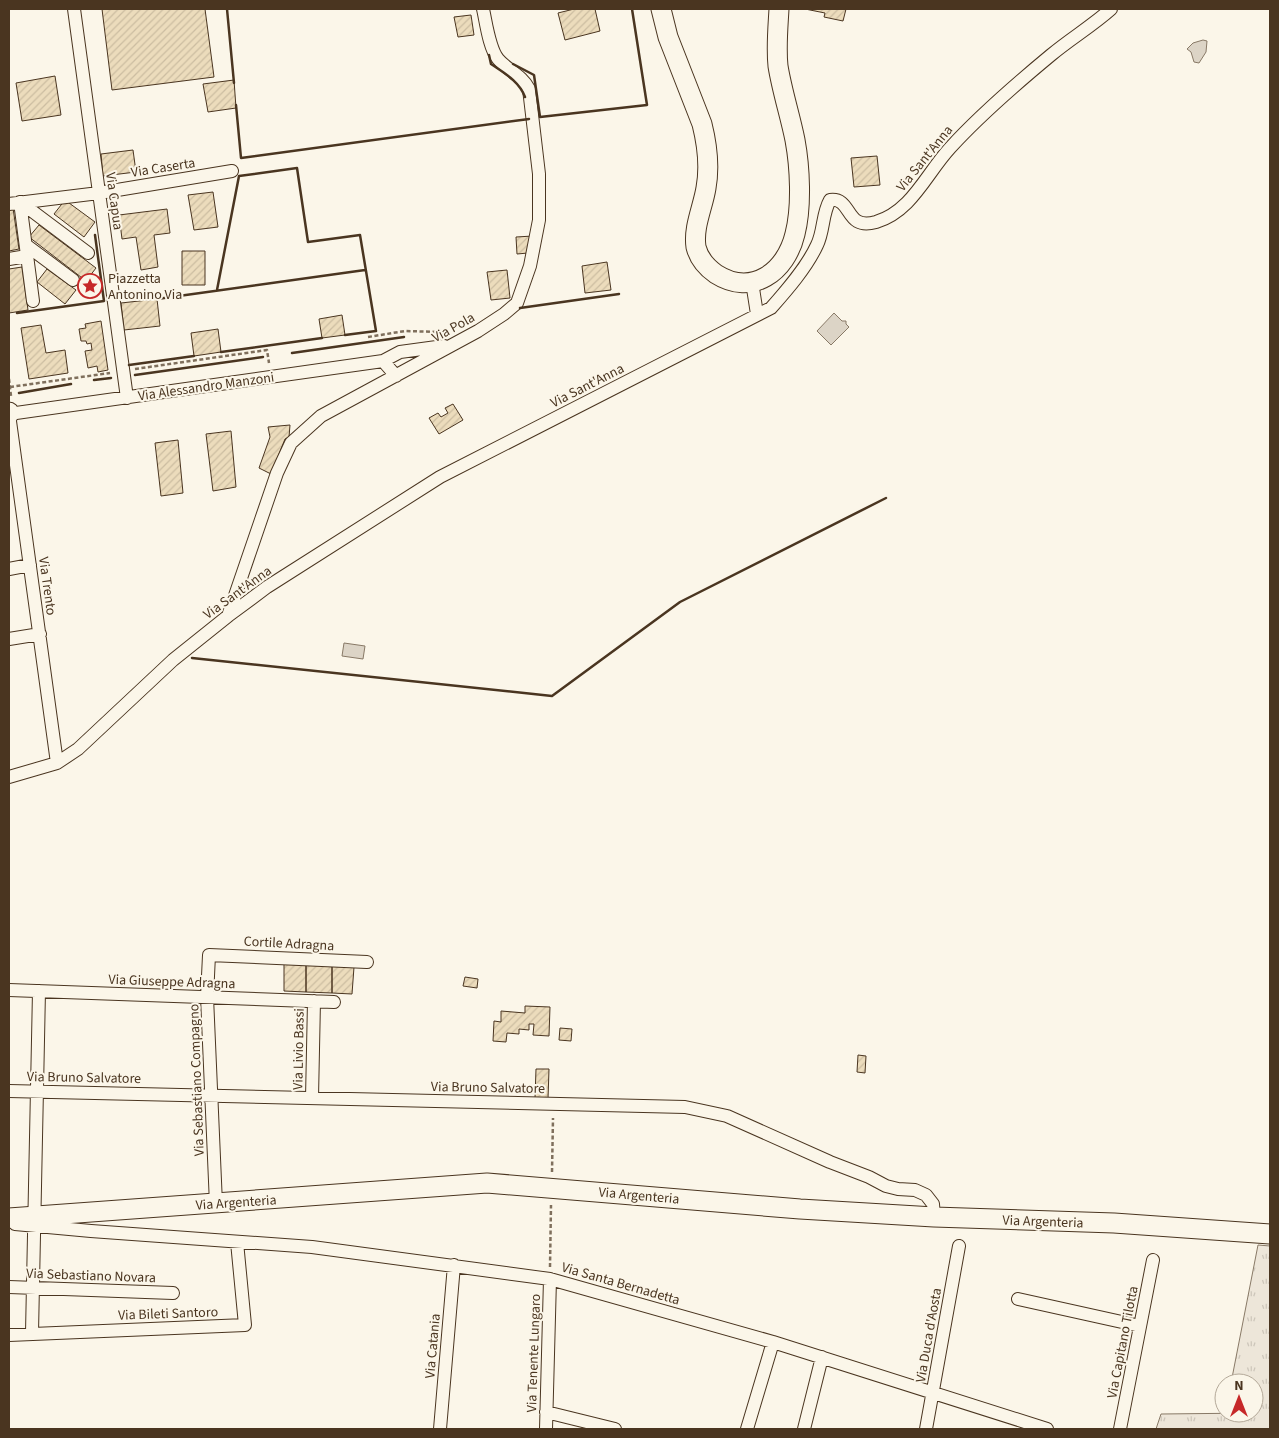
<svg xmlns="http://www.w3.org/2000/svg" width="1279" height="1438" font-family="'Source Sans 3',sans-serif">
<style>
.grass{fill:url(#grass-tufts);stroke:#887966}
.water{fill:#dcd4c6;stroke:#887966}
.building{fill:url(#building-hatch);stroke:#4a3520}
.lines{fill:none;stroke-linecap:round;stroke-linejoin:round}
.minor-casing{stroke:#4a3520;stroke-width:14}
.secondary-casing{stroke:#4a3520;stroke-width:21}
.path{stroke:#7f6f5c;stroke-width:2.5;stroke-dasharray:4 2.5;stroke-linecap:butt}
.minor{stroke:#fbf6e9;stroke-width:12}
.secondary{stroke:#fbf6e9;stroke-width:19}
.wall{stroke:#4a3520;stroke-width:2.5}
.labels{text-anchor:middle;stroke-width:4;stroke-linejoin:round;paint-order:stroke}
.street-label{font-size:14px;fill:#4a3520;stroke:#fbf6e9}
.poi-label{font-size:14px;fill:#4a3520;stroke:#fbf6e9;text-anchor:start}
</style>
<defs>
<pattern id="grass-tufts" width="24" height="20" patternUnits="userSpaceOnUse" patternTransform="scale(1.25)"><rect width="24" height="20" fill="#ede6d9"/><path d="M3 7l-1-3M5 7V3M7 7l1-3M15 17l-1-3M17 17v-4M19 17l1-3" fill="none" stroke="#cdc6ba"/></pattern>
<pattern id="building-hatch" width="6" height="6" patternUnits="userSpaceOnUse" patternTransform="scale(1.25)"><rect width="6" height="6" fill="#ecdcbc"/><path d="M-1 1l2-2M0 6l6-6M5 7l2-2" fill="none" stroke="#ccbda1"/></pattern>
</defs>
<rect width="100%" height="100%" fill="#fbf6e9"/>
<!-- grass -->
<path class="grass" d="M 1258,1245 L 1270,1246 L 1270,1429 L 1156,1429 L 1161,1414 L 1254,1413 L 1254,1383 L 1231,1383 Z"/>
<!-- water -->
<path class="water" d="M 1203,40 L 1207,41 L 1206,52 L 1199,63 L 1194,62 L 1191,52 L 1187,49 L 1193,43 Z
M 834,313 L 842,321 L 846,321 L 846,324 L 849,327 L 831,345 L 817,331 Z
M 344,643 L 365,646 L 363,659 L 342,656 Z"/>
<!-- building -->
<path class="building" d="M 102,9 L 205,9 L 214,77 L 112,90 Z
M 574,9 L 595,9 L 600,31 L 565,40 L 558,13 Z
M 805,9 L 846,9 L 843,21 L 824,17 L 825,13 Z
M 471,15 L 474,35 L 458,37 L 454,17 Z
M 55,76 L 61,115 L 22,121 L 16,83 Z
M 234,80 L 236,108 L 208,112 L 203,84 Z
M 133,150 L 136,172 L 103,176 L 101,154 Z
M 877,156 L 880,185 L 854,187 L 851,158 Z
M 213,192 L 218,227 L 194,230 L 188,195 Z
M 65,200 L 95,222 L 84,237 L 54,214 Z
M 13,208 L 19,249 L 9,251 L 9,209 Z
M 167,209 L 170,233 L 154,235 L 158,267 L 141,270 L 136,237 L 122,239 L 119,215 Z
M 39,225 L 96,268 L 86,281 L 29,237 Z
M 533,236 L 528,253 L 517,254 L 516,237 Z
M 182,251 L 205,251 L 205,285 L 182,285 Z
M 607,262 L 611,290 L 585,293 L 582,266 Z
M 22,267 L 28,310 L 9,313 L 9,269 Z
M 47,269 L 76,290 L 65,304 L 37,282 Z
M 507,270 L 510,298 L 491,300 L 487,272 Z
M 157,299 L 160,326 L 124,330 L 121,303 Z
M 342,315 L 345,335 L 322,338 L 319,319 Z
M 101,321 L 108,370 L 98,372 L 97,366 L 88,368 L 85,351 L 92,350 L 91,343 L 87,344 L 86,341 L 81,341 L 79,329 L 86,328 L 85,324 Z
M 41,325 L 46,353 L 65,350 L 68,373 L 29,379 L 21,328 Z
M 218,329 L 221,352 L 194,356 L 191,333 Z
M 453,404 L 463,420 L 439,434 L 429,418 L 438,413 L 441,417 L 448,413 L 445,408 Z
M 290,425 L 289,437 L 285,439 L 271,474 L 259,468 L 270,437 L 268,427 Z
M 231,431 L 236,487 L 213,491 L 206,434 Z
M 178,440 L 183,493 L 161,496 L 155,443 Z
M 284,964 L 306,965 L 306,992 L 284,991 Z
M 306,965 L 332,966 L 332,993 L 306,992 Z
M 332,966 L 354,967 L 352,994 L 332,993 Z
M 465,977 L 478,979 L 477,988 L 463,986 Z
M 525,1006 L 550,1007 L 549,1036 L 533,1035 L 534,1024 L 529,1024 L 529,1030 L 519,1029 L 519,1034 L 507,1033 L 506,1042 L 493,1041 L 494,1021 L 501,1022 L 501,1011 L 525,1013 Z
M 560,1028 L 572,1029 L 571,1041 L 559,1040 Z
M 858,1055 L 866,1056 L 865,1073 L 857,1072 Z
M 536,1069 L 549,1069 L 548,1099 L 535,1098 Z"/>
<g class="lines">
<defs>
<path id="minor" d="M 74,9 L 127,398
M 20,202 L 33,301
M 20,202 L 88,253
M 9,204 L 99,193 L 232,171
M 26,245 L 73,280
M 9,259 L 27,256
M 752,282 L 757,314
M 383,361 L 400,352 L 444,346
M 9,569 L 30,565
M 228,616 L 277,473 L 291,443 L 321,416 L 478,331 L 504,314 L 517,303 L 530,266 L 539,220 L 539,174 L 529,89 C 522,75 507,70 498,59 C 489,48 486,22 483,9
M 9,639 L 40,634
M 57,763 L 9,414 L 383,361 L 396,376
M 9,777 L 57,763 L 78,749 L 173,660 L 228,616 L 267,587 L 440,477 L 771,308 C 787,290 807,267 817,245 C 824,231 822,214 830,200 C 853,197 844,231 876,222 C 912,211 926,174 950,148 C 980,115 1016,84 1051,55 C 1070,39 1092,26 1111,9
M 9,990 L 334,1002
M 9,1091 L 685,1107 L 727,1116 L 830,1162 L 869,1177 L 886,1186 L 898,1189 L 915,1190 L 926,1195 L 933,1204 L 934,1217
M 312,1098 L 314,1001
M 216,1204 L 207,997 L 209,955 L 367,962
M 15,1224 L 91,1231 L 312,1247 L 550,1279 L 773,1342 L 1047,1429
M 9,1287 L 173,1293
M 1018,1299 L 1140,1326
M 32,1333 L 39,991
M 9,1335 L 245,1325 L 237,1242
M 546,1412 L 615,1429
M 440,1429 L 454,1265
M 546,1429 L 550,1279
M 747,1429 L 773,1342
M 804,1429 L 822,1357
M 926,1429 L 959,1246
M 1120,1429 L 1153,1260"/>
<path id="secondary" d="M 661,9 L 668,37 L 702,124 C 707,144 710,166 706,188 C 703,207 693,227 696,247 C 699,259 706,267 716,274 C 752,297 786,272 795,234 C 802,207 800,167 795,140 C 790,115 782,91 778,66 C 776,47 778,27 779,9
M 9,412 L 9,414
M 9,1218 L 487,1183 L 800,1209 L 934,1217 L 1114,1223 L 1270,1234"/>
</defs>
<!-- minor casing -->
<use href="#minor" class="minor-casing"/>
<!-- secondary casing -->
<use href="#secondary" class="secondary-casing"/>
<!-- path -->
<path class="path" d="M 368,337 L 405,331 L 440,332
M 135,369 L 267,350 L 269,363
M 9,379 L 11,396
M 10,387 L 110,373
M 552,1172 L 553,1118
M 550,1267 L 551,1205"/>
<!-- minor -->
<use href="#minor" class="minor"/>
<!-- secondary -->
<use href="#secondary" class="secondary"/>
<!-- wall -->
<path class="wall" d="M 227,9 L 234,83
M 489,55 L 491,64 C 504,73 519,81 525,97
M 513,64 L 534,75 L 540,117 L 647,105 L 632,9
M 236,105 L 241,158 L 529,119
M 217,290 L 239,176 L 297,168 L 308,242 L 360,235 L 376,331 L 345,335
M 157,299 L 365,270
M 520,308 L 619,294
M 17,313 L 104,301 L 95,235
M 221,352 L 322,338
M 292,353 L 404,337
M 129,365 L 194,356
M 135,375 L 263,357
M 94,380 L 111,378
M 19,393 L 71,384
M 192,658 L 552,696 L 680,602 L 886,498"/>
</g>
<!-- icons -->
<defs>
<symbol id="sight-ring" viewBox="-11 -11 22 22"><circle r="9.5" fill="#fbf6e9" stroke="#c62828" stroke-width="1.5"/><path d="M0-6L1.8-2.2L6-1.7L2.9 1.2L3.7 5.4L0 3.3L-3.7 5.4L-2.9 1.2L-6-1.7L-1.8-2.2Z" fill="#c62828"/></symbol>
</defs>
<g fill-rule="evenodd">
<use href="#sight-ring" x="76" y="272" width="28" height="28"/>
</g>
<g class="labels">
<!-- street labels -->
<g class="street-label">
<text transform="translate(924 158) rotate(-51)" y="5">Via Sant'Anna</text>
<text transform="translate(163 167) rotate(-9)" y="5">Via Caserta</text>
<text transform="translate(115 201) rotate(82)" y="5">Via Capua</text>
<text transform="translate(453 327) rotate(-29)" y="5">Via Pola</text>
<text transform="translate(587 385) rotate(-27)" y="5">Via Sant'Anna</text>
<text transform="translate(206 386) rotate(-8)" y="5">Via Alessandro Manzoni</text>
<text transform="translate(48 586) rotate(82)" y="5">Via Trento</text>
<text transform="translate(237 592) rotate(-36)" y="5">Via Sant'Anna</text>
<text transform="translate(289 943) rotate(3)" y="5">Cortile Adragna</text>
<text transform="translate(172 981) rotate(2)" y="5">Via Giuseppe Adragna</text>
<text transform="translate(298 1049) rotate(-89)" y="5">Via Livio Bassi</text>
<text transform="translate(84 1077) rotate(1)" y="5">Via Bruno Salvatore</text>
<text transform="translate(196 1080) rotate(-92)" y="5">Via Sebastiano Compagno</text>
<text transform="translate(488 1087) rotate(1)" y="5">Via Bruno Salvatore</text>
<text transform="translate(639 1195) rotate(5)" y="5">Via Argenteria</text>
<text transform="translate(236 1202) rotate(-4)" y="5">Via Argenteria</text>
<text transform="translate(1043 1221) rotate(2)" y="5">Via Argenteria</text>
<text transform="translate(91 1275) rotate(2)" y="5">Via Sebastiano Novara</text>
<text transform="translate(621 1283) rotate(16)" y="5">Via Santa Bernadetta</text>
<text transform="translate(168 1313) rotate(-2)" y="5">Via Bileti Santoro</text>
<text transform="translate(928 1335) rotate(-80)" y="5">Via Duca d'Aosta</text>
<text transform="translate(1122 1342) rotate(-79)" y="5">Via Capitano Tilotta</text>
<text transform="translate(432 1346) rotate(-85)" y="5">Via Catania</text>
<text transform="translate(533 1353) rotate(-88)" y="5">Via Tenente Lungaro</text>
</g>
<!-- poi labels -->
<g class="poi-label">
<text x="108" y="283">Piazzetta<tspan x="108" dy="16">Antonino Via</tspan></text>
</g>
</g>
<!-- border -->
<rect width="1279" height="1438" fill="none" stroke="#4a3520" stroke-width="20"/>
<!-- north arrow -->
<g transform="translate(1239 1398)"><circle r="24" fill="#fbf6e9" stroke="#b4a999"/>
<path d="M0-4L9 19L0 12L-9 19Z" fill="#c62828"/>
<text y="-8" font-size="14" font-weight="bold" text-anchor="middle" fill="#4a3520">N</text>
</g>
</svg>
